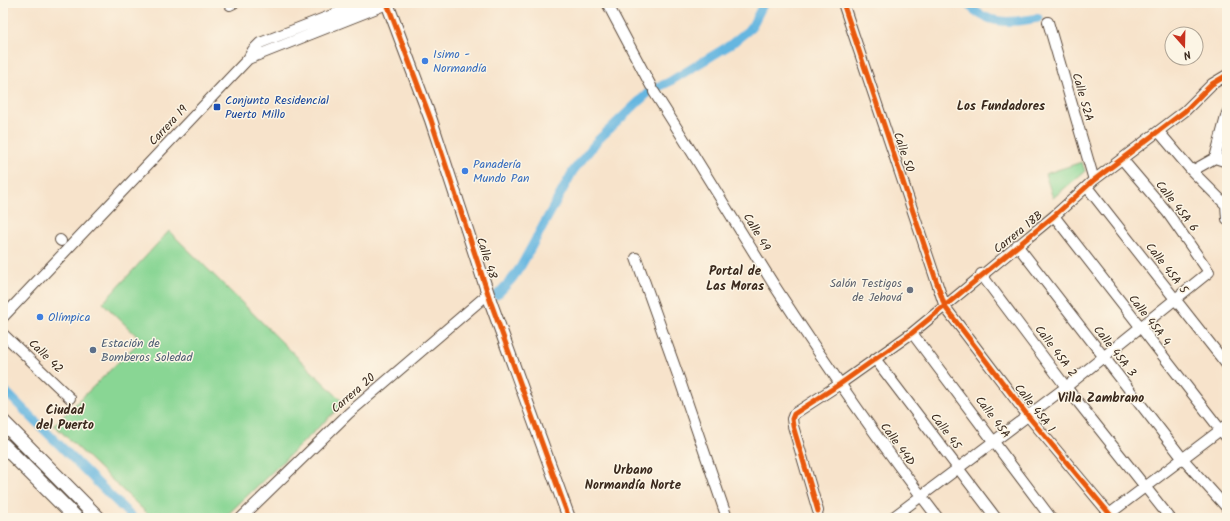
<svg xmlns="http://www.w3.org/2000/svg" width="1230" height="521" font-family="Kalam,sans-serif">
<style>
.green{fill:#89d694;stroke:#628059}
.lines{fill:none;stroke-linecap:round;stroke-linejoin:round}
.canal{stroke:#65b6e0;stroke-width:9}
.minor-casing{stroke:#574638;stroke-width:12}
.tertiary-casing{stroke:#574638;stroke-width:14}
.secondary-casing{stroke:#574638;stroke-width:16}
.minor{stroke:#fff;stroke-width:10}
.tertiary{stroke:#fff;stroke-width:12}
.secondary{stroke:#fff;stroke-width:14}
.cycleway-casing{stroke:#fcf5e5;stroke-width:8}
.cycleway{stroke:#e8590c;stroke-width:5}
.shop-dot{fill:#3f7fe0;stroke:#fcf5e5;stroke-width:1.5}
.transit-dot{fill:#1a4fb4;stroke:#fcf5e5;stroke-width:1.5}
.worship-dot{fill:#6b7280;stroke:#fcf5e5;stroke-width:1.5}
.service-dot{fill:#5c6f8a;stroke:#fcf5e5;stroke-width:1.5}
.labels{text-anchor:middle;stroke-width:3;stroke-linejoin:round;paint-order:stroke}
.shop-label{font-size:12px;fill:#366cbe;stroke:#fcf5e5;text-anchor:start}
.street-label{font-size:12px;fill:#3b2a1e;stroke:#fcf5e5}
.transit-label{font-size:12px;fill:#164399;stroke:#fcf5e5;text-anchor:start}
.worship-label{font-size:12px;fill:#5b616d;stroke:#fcf5e5;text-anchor:end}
.service-label{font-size:12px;fill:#4e5e75;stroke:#fcf5e5;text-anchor:start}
.neighbourhood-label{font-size:13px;font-weight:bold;fill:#3b2a1e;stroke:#fcf5e5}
</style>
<rect width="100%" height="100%" fill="#fcf5e5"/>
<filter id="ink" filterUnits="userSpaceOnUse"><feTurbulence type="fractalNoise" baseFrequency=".025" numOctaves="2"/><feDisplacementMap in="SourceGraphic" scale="8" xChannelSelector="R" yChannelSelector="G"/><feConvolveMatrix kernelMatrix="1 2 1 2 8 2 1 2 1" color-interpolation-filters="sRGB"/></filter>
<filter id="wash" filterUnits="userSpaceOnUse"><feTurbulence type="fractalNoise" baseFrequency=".012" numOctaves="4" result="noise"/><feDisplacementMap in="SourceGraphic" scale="16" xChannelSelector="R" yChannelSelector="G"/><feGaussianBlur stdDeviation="0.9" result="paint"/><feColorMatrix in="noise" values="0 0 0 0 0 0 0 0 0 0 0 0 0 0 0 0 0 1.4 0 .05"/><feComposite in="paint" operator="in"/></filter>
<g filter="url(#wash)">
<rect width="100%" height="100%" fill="#f7e3cb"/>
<!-- green -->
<path class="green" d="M 1082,162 L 1085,171 L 1053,198 L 1045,174 Z
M 169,231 L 344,403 L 224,518 L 152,518 L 54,425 L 141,340 L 103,303 Z"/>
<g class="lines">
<!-- canal -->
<path class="canal" d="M 967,3 C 986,26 1011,23 1038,18
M 497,295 L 512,279 L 521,266 L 573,171 L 598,140 L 650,91 L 669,82 L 730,45 L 751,28 L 764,3
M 3,389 L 133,518"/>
</g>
</g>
<g filter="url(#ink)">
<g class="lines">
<defs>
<path id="minor" d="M 607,3 L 651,86
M 843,3 L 945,307 L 1028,416 L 1113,518
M 230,5 L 234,3
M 1048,22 L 1094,180
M 248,59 L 253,50 L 260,43 L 363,3
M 654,92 C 695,156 734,221 774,285 C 826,365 880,443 938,518
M 1159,132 L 1192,171 L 1226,205 L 1227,219
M 1215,158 L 1227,113
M 1192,171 L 1215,158 L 1227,162
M 1087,187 L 1227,365
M 1054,216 L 1227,438
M 60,240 L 61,241
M 1017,245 L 1183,459 L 1227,508
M 636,258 L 680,381 L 727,518
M 981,274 L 1066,387 L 1170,518
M 3,317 L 248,59 L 387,4
M 912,333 L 1051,518
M 3,334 L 70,398
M 876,360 L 996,518
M 818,511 L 793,426 L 792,419 L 794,414 L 840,384 L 912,333 L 1054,216 L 1094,180 L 1185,111 L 1212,84 L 1227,75
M 241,518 L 349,413 L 488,294
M 892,518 L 1066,387 L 1209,272 L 1167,212 L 1122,159
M 1104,518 L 1227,425"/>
<path id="tertiary" d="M 387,3 L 431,120 L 491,303 L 569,518"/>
<path id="secondary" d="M 3,422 L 98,518
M 3,445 L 76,518"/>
</defs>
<!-- minor casing -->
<use href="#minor" class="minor-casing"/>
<!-- tertiary casing -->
<use href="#tertiary" class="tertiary-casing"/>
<!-- secondary casing -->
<use href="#secondary" class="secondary-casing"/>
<!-- minor -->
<use href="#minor" class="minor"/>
<!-- tertiary -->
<use href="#tertiary" class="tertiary"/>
<!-- secondary -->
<use href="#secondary" class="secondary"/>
<defs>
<path id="cycleway" d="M 387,3 L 431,120 L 491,303 L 569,518
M 843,3 L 945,307 L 1028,416 L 1113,518
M 818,511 L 793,426 L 792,419 L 794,414 L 840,384 L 912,333 L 1054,216 L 1094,180 L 1185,111 L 1212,84 L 1227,75"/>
</defs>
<!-- cycleway casing -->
<use href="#cycleway" class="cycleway-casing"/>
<!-- cycleway -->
<use href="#cycleway" class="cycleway"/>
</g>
</g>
<!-- markers -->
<g class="shop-dot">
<circle cx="425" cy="61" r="4"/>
<circle cx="465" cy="171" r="4"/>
<circle cx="40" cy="317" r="4"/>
</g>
<rect class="transit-dot" x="213" y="103" width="8" height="8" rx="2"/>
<circle class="worship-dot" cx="910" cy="290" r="4"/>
<circle class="service-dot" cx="93" cy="350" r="4"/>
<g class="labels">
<!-- shop labels -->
<g class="shop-label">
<text x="433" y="58">Isimo -<tspan x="433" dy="14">Normandía</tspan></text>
<text x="473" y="168">Panadería<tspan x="473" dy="14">Mundo Pan</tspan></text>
<text x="48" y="321">Olímpica</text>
</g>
<!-- street labels -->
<g class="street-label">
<text transform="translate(1083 97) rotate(74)" y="4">Calle 52A</text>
<text transform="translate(168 125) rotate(-47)" y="4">Carrera 19</text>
<text transform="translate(904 152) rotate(71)" y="4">Calle 50</text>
<text transform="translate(1177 206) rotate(52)" y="4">Calle 45A 6</text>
<text transform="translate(757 232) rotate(59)" y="4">Calle 49</text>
<text transform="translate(1018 232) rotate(-39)" y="4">Carrera 18B</text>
<text transform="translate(487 258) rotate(72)" y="4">Calle 48</text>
<text transform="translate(1167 268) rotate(52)" y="4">Calle 45A 5</text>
<text transform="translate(1150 320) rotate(52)" y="4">Calle 45A 4</text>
<text transform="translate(1056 351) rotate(53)" y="4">Calle 45A 2</text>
<text transform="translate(1115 351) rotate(52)" y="4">Calle 45A 3</text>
<text transform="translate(46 356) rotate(44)" y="4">Calle 42</text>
<text transform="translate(353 393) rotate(-41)" y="4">Carrera 20</text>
<text transform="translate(1035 408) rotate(52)" y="4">Calle 45A 1</text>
<text transform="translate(993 417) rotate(53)" y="4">Calle 45A</text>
<text transform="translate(946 431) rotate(53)" y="4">Calle 45</text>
<text transform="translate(898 444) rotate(54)" y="4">Calle 44D</text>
</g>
<!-- transit labels -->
<g class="transit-label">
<text x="225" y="104">Conjunto Residencial<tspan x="225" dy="14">Puerto Millo</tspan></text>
</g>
<!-- worship labels -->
<g class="worship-label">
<text x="902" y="287">Salón Testigos<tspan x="902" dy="14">de Jehová</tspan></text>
</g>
<!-- service labels -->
<g class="service-label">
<text x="101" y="347">Estación de<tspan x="101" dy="14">Bomberos Soledad</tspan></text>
</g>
<!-- neighbourhood labels -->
<g class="neighbourhood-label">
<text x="1001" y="110">Los Fundadores</text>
<text x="735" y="275">Portal de<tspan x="735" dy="15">Las Moras</tspan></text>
<text x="1101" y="402">Villa Zambrano</text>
<text x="65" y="414">Ciudad<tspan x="65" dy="15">del Puerto</tspan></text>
<text x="633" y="474">Urbano<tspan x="633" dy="15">Normandía Norte</tspan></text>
</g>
</g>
<!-- margin -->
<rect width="1230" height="521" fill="none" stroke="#fcf5e5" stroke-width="16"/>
<!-- north arrow -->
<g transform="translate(1184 46) rotate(160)"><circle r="19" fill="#fcf5e5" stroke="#afa495"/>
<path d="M0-3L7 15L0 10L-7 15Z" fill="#c8321e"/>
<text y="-6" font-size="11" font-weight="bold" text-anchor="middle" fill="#3b2a1e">N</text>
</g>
</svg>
